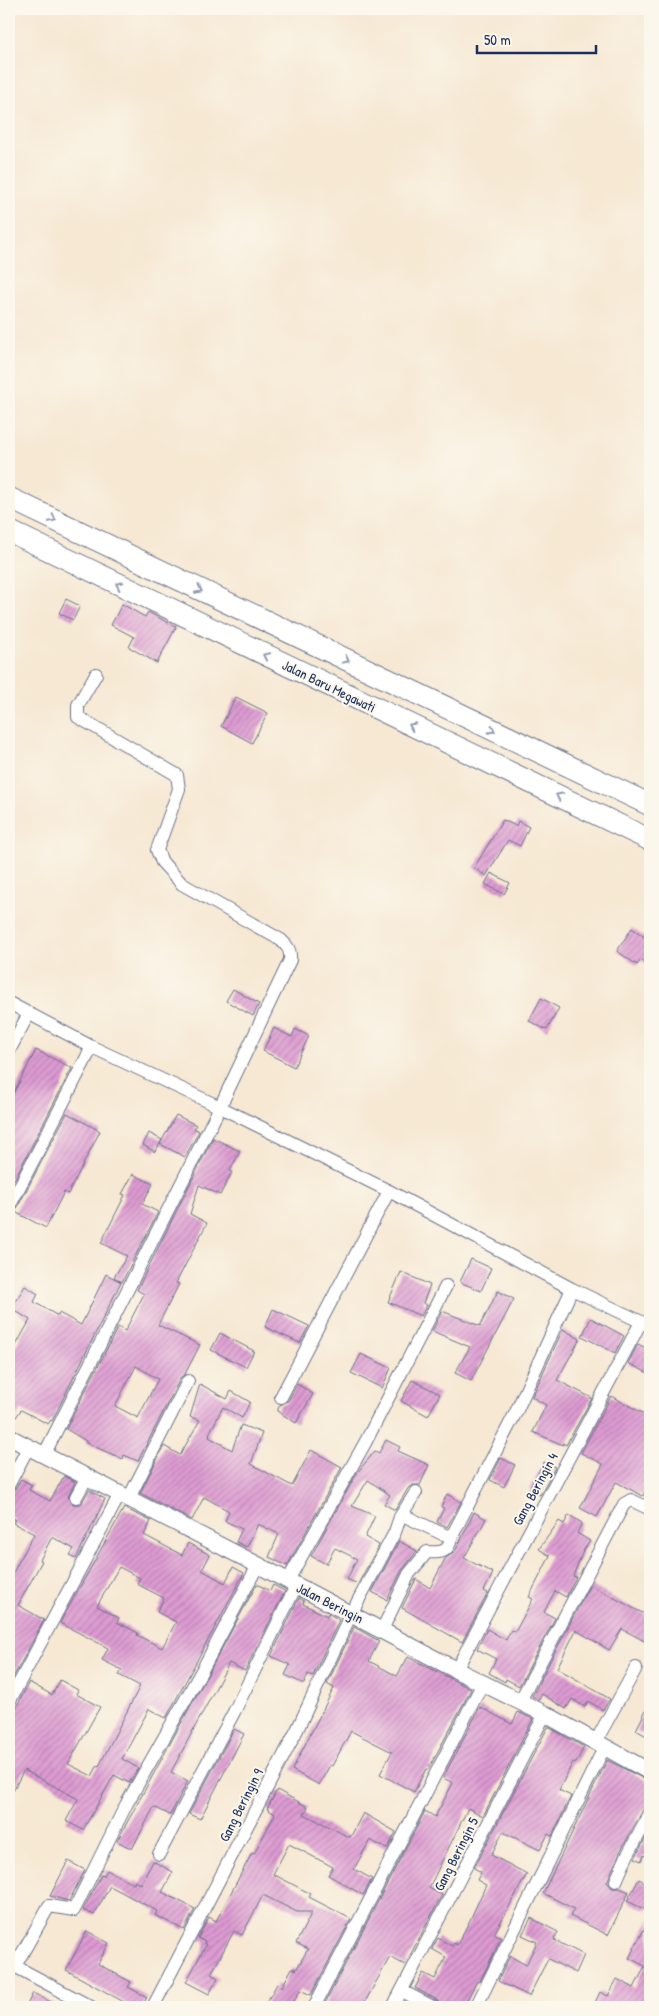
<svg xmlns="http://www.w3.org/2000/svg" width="659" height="2016" font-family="'Patrick Hand',sans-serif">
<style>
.building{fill:url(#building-hatch);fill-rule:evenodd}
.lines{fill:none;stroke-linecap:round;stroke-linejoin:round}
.minor-casing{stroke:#687087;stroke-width:14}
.tertiary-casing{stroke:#687087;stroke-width:18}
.trunk-casing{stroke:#687087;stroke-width:23}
.minor{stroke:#fff;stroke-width:12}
.tertiary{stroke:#fff;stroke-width:16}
.trunk{stroke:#fff;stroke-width:21}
.oneway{stroke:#8d97ae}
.labels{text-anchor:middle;stroke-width:4;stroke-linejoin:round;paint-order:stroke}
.street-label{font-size:14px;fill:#1b2f5e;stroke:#fbf7ec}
</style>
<defs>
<pattern id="building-hatch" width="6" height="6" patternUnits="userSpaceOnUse" patternTransform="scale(1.25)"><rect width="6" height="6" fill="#de9bd2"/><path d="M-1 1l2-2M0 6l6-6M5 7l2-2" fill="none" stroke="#b37fae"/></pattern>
</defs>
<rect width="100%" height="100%" fill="#fbf7ec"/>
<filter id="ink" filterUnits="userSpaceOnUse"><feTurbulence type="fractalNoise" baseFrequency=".02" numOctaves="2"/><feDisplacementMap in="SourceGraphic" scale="10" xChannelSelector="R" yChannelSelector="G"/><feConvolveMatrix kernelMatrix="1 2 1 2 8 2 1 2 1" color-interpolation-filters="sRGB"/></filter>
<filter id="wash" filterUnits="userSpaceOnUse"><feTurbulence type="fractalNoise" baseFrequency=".0096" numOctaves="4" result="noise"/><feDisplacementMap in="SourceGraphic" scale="20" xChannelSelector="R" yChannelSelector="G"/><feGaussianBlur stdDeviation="1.12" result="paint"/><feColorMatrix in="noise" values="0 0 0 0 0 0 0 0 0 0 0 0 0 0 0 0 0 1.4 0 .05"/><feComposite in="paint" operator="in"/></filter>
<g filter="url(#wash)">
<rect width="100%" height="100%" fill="#f6e8d3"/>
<g id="blocks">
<!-- building -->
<path class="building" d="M 66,599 L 80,606 L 73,620 L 59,613 Z
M 122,604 L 145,617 L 148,612 L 176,627 L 157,663 L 129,647 L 134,637 L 111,625 Z
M 236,697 L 268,713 L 252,743 L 221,726 Z
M 503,820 L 516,826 L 518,821 L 529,827 L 520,846 L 508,840 L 486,876 L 474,868 Z
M 491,873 L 510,883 L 504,894 L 485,884 Z
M 632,928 L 650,941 L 650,965 L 641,960 L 637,965 L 617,951 Z
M 233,989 L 259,1004 L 253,1016 L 226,1001 Z
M 541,998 L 559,1008 L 547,1030 L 529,1021 Z
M 274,1028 L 292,1037 L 295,1029 L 309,1036 L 294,1067 L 263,1051 Z
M 36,1050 L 72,1068 L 14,1180 L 9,1177 L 9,1102 Z
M 67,1113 L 100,1131 L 68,1194 L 64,1192 L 46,1228 L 15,1212 Z
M 176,1115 L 196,1125 L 194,1128 L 199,1131 L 185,1157 L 160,1144 Z
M 149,1133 L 162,1140 L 155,1152 L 143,1145 Z
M 213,1138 L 240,1151 L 230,1171 L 232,1172 L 220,1195 L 199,1185 L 190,1214 L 207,1223 L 176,1283 L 179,1284 L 158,1325 L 200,1345 L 185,1374 L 181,1377 L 138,1461 L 124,1455 L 123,1459 L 86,1443 L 86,1441 L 66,1429 L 118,1327 L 125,1331 L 144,1294 L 137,1290 ZM 136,1366 L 158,1379 L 138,1418 L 115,1406 Z
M 133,1174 L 153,1184 L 142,1204 L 158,1212 L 122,1282 L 114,1277 L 127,1256 L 101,1243 L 125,1195 L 122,1194 Z
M 471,1259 L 491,1268 L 481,1291 L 460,1282 Z
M 401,1272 L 430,1285 L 423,1303 L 427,1305 L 421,1316 L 388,1302 Z
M 106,1274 L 121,1282 L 52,1421 L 51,1420 L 48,1424 L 21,1410 L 9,1427 L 9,1358 L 30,1320 L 11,1308 L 25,1286 L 38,1294 L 34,1302 L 58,1316 L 59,1313 L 81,1325 Z
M 498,1291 L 514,1299 L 471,1381 L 455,1373 L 470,1347 L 432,1331 L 442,1311 L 480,1326 Z
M 273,1309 L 309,1326 L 300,1343 L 265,1327 Z
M 591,1318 L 624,1336 L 615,1353 L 582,1336 Z
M 563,1329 L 580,1339 L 557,1380 L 592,1398 L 566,1445 L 563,1443 L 563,1445 L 533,1432 L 546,1405 L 532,1397 Z
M 220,1333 L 254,1351 L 246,1367 L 211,1350 Z
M 638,1344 L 650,1350 L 650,1374 L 628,1363 Z
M 361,1354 L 391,1368 L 382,1388 L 351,1373 Z
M 412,1380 L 440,1394 L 428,1416 L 401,1401 Z
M 200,1384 L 227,1399 L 231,1391 L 250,1402 L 242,1418 L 223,1407 L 209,1434 L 210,1435 L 209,1437 L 232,1450 L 241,1425 L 262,1433 L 251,1464 L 292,1486 L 311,1450 L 342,1467 L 287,1566 L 269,1557 L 279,1534 L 258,1524 L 247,1547 L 236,1542 L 242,1529 L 225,1521 L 229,1511 L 204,1497 L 192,1520 L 140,1493 L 164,1446 L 180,1455 L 200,1420 L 190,1417 Z
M 297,1384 L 313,1394 L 296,1423 L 277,1411 L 280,1405 L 288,1401 Z
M 611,1396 L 650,1417 L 650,1481 L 643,1496 L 616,1482 L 597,1517 L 580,1508 L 603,1464 L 581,1453 Z
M 386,1440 L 400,1447 L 398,1451 L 429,1465 L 420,1485 L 413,1485 L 409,1487 L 395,1510 L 384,1504 L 390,1495 L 368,1480 L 352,1506 L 375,1516 L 365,1537 L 379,1545 L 358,1584 L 347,1579 L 357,1559 L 335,1548 L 326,1564 L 311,1556 L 357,1473 L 375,1451 L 379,1453 Z
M 501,1458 L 515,1465 L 504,1487 L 490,1480 Z
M 544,1462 L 555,1467 L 540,1495 L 529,1489 Z
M 64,1476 L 75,1482 L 68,1497 L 73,1504 L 81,1504 L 89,1490 L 105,1499 L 76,1559 L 70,1555 L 74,1549 L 52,1537 L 40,1560 L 42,1561 L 18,1605 L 44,1620 L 9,1685 L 9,1580 L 34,1534 L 13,1523 L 15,1519 L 9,1515 L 9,1492 L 14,1491 L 21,1479 L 32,1485 L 29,1490 L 50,1501 Z
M 447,1494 L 461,1502 L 447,1527 L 437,1522 L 444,1508 L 441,1507 Z
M 124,1508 L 151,1521 L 144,1535 L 182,1555 L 188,1543 L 210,1555 L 202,1570 L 225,1583 L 233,1567 L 244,1573 L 166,1718 L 149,1709 L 143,1720 L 122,1759 L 138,1768 L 129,1783 L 114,1775 L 83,1830 L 66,1821 L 78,1799 L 24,1770 L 9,1798 L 9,1722 L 29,1682 L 52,1695 L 60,1680 L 78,1690 L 76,1694 L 100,1707 L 68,1764 L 92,1776 L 98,1765 L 99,1766 L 140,1686 L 119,1675 L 122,1670 L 102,1660 L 108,1648 L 60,1623 ZM 119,1567 L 140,1578 L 137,1584 L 164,1598 L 157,1612 L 176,1622 L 162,1648 L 137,1635 L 138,1633 L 117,1622 L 119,1618 L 97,1606 Z
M 474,1512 L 486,1519 L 464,1558 L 493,1573 L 484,1591 L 488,1593 L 462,1642 L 402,1608 L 416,1579 L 430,1588 L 445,1559 L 456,1550 Z
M 569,1515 L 582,1523 L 577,1533 L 590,1541 L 583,1551 L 573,1576 L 576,1577 L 566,1597 L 555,1591 L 544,1612 L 555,1618 L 519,1686 L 506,1679 L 505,1682 L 489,1673 L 496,1659 L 477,1649 L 487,1629 L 506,1640 L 511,1630 L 515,1632 L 533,1599 L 529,1597 L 550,1556 L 539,1549 L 559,1521 L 564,1524 Z
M 399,1541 L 417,1551 L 402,1570 L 387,1600 L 372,1592 Z
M 257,1584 L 270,1591 L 273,1585 L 285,1591 L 245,1671 L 229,1663 L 171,1772 L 188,1781 L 170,1815 L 154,1807 L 132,1849 L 117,1841 Z
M 590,1585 L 650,1617 L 650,1644 L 622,1629 L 609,1650 L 576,1630 L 557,1668 L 610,1699 L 603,1710 L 588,1701 L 585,1707 L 572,1699 L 566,1709 L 542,1694 L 539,1700 L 532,1696 Z
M 299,1598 L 304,1601 L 303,1604 L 327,1616 L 328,1613 L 339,1620 L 313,1676 L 308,1674 L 304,1684 L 285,1675 L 290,1665 L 271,1656 Z
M 354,1627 L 379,1641 L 369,1661 L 397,1676 L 408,1657 L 471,1689 L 428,1770 L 426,1769 L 414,1792 L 380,1774 L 392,1752 L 351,1731 L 332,1766 L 330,1765 L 319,1785 L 292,1770 L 334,1688 L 327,1684 Z
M 650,1702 L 650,1738 L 636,1730 Z
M 480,1707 L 512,1724 L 518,1712 L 533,1719 L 483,1816 L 468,1808 L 429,1888 L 442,1895 L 405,1965 L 390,1957 L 362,2007 L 323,2007 L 425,1811 L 435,1817 L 453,1783 L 443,1778 Z
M 548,1727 L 584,1747 L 576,1763 L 573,1762 L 559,1790 L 571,1796 L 552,1836 L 548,1834 L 540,1850 L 503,1832 L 491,1855 L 527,1874 L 494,1934 L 501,1938 L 484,1973 L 479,1982 L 477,1981 L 463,2007 L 441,2007 L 437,2000 L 415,1988 L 423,1973 L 435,1979 L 446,1957 L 432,1949 L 438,1938 L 452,1946 L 454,1943 L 457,1945 L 470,1920 L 486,1885 L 477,1880 L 481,1872 L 474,1868 Z
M 234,1729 L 244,1734 L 200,1819 L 189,1814 Z
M 607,1760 L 650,1782 L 650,1806 L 643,1810 L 620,1852 L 607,1882 L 612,1888 L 620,1888 L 629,1892 L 608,1935 L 570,1916 L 574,1909 L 543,1893 Z
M 277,1790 L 308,1807 L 304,1814 L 349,1837 L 351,1836 L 363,1813 L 396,1832 L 387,1849 L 370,1840 L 354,1869 L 372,1879 L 363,1895 L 328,1875 L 333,1867 L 289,1844 L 273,1874 L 311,1894 L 309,1897 L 351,1919 L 311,1995 L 300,1990 L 291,2007 L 264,2007 L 277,1984 L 282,1987 L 292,1968 L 296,1970 L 308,1949 L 296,1943 L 312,1912 L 297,1912 L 263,1895 L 242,1935 L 234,1931 L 211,1974 L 218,1978 L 209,1994 L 186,1982 L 206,1945 L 204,1944 L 205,1942 L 198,1938 L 209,1917 L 216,1921 L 252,1853 L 254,1854 L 275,1814 L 267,1809 Z
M 650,1830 L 650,1858 L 644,1855 L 641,1861 L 635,1858 Z
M 68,1861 L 85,1870 L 69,1901 L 50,1896 Z
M 153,1861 L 173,1872 L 162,1892 L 195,1909 L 184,1930 L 155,1915 L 157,1911 L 110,1886 L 94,1915 L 83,1910 L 101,1875 L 104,1876 L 107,1870 L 134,1884 L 135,1881 L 141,1884 Z
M 639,1879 L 650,1885 L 650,1902 L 646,1910 L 627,1901 Z
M 531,1918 L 558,1932 L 554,1940 L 584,1955 L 576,1973 L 548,1959 L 529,1996 L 498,1981 L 510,1956 L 526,1965 L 537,1942 L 522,1935 Z
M 650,1918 L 650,2007 L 593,2007 L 600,1992 L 608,1996 L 617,1979 L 634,1988 L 645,1966 L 629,1958 Z
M 87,1931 L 109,1943 L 98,1964 L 131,1982 L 128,1987 L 147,1997 L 142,2007 L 133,2007 L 66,1970 Z
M 33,1993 L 61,2007 L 26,2007 Z"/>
</g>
</g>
<g filter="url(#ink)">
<use href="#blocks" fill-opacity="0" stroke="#687087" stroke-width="1"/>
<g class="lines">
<defs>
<path id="minor" d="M 9,1003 L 92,1047 L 220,1107 L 389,1191 L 572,1289 L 650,1326
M 9,1051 L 29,1013
M 9,1207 L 92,1047
M 281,1397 L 389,1191
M 44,1455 L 220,1107 L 290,960 C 291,950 288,947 281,940 L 182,884 L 162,862 L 157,850 L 179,789 L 177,775 L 78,717 L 78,705 L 96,674
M 9,1484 L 28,1448
M 76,1497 L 87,1477
M 129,1498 L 188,1381
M 400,1517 L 416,1492
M 287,1582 L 365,1443 L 446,1286
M 382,1630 L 409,1574 L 427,1552 C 440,1553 449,1553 451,1538
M 456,1670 L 641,1322
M 520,1701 L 624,1504 L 631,1500 L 650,1509
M 9,1702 L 120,1494
M 596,1741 L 636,1668
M 159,1854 L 234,1712 L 296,1586
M 616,1881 L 627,1856 L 650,1814
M 9,1963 L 91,2007
M 15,1966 L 49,1906 L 74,1910 L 126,1805 L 200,1674 L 258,1565
M 402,1991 L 433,2007
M 153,2007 L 297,1730 L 351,1614 L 395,1532 L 400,1517 L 405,1516 L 451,1538 L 516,1412 L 572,1289
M 314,2007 L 483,1683
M 393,2007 L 545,1714
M 476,2007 L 605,1746"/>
<path id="tertiary" d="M 9,1437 L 258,1565 L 456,1670 L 545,1714 L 650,1772"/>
<path id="trunk" d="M 9,498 L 650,805
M 9,531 L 650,840"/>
</defs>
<!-- minor casing -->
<use href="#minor" class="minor-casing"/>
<!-- tertiary casing -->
<use href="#tertiary" class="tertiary-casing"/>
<!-- trunk casing -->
<use href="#trunk" class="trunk-casing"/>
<!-- minor -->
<use href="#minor" class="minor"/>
<!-- tertiary -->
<use href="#tertiary" class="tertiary"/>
<!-- trunk -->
<use href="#trunk" class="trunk"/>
</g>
<!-- one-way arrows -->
<defs><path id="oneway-chevron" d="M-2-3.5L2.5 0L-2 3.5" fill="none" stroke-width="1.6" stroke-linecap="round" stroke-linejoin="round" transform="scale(1.25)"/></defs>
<g class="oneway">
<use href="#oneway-chevron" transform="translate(53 519) rotate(26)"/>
<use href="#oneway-chevron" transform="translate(119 585) rotate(-154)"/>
<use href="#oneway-chevron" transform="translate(199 590) rotate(26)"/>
<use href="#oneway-chevron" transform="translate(266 656) rotate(-154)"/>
<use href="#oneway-chevron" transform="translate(346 660) rotate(26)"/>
<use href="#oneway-chevron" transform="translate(412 726) rotate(-154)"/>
<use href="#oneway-chevron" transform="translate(492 730) rotate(26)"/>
<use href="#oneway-chevron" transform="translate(559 796) rotate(-154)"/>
</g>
</g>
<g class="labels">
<!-- street labels -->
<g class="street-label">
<text transform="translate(329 686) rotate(26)" y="5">Jalan Baru Megawati</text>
<text transform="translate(535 1489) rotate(-62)" y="5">Gang Beringin 4</text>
<text transform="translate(330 1603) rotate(27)" y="5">Jalan Beringin</text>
<text transform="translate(241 1805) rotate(-63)" y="5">Gang Beringin 9</text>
<text transform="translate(456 1854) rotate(-63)" y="5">Gang Beringin 5</text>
</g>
</g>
<!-- margin -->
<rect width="659" height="2016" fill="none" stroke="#fbf7ec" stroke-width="30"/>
<!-- scale -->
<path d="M477 45v8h119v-8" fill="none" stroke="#1b2f5e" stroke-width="2.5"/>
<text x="484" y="45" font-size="15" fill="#1b2f5e" stroke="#fbf7ec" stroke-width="4" paint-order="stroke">50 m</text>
</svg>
